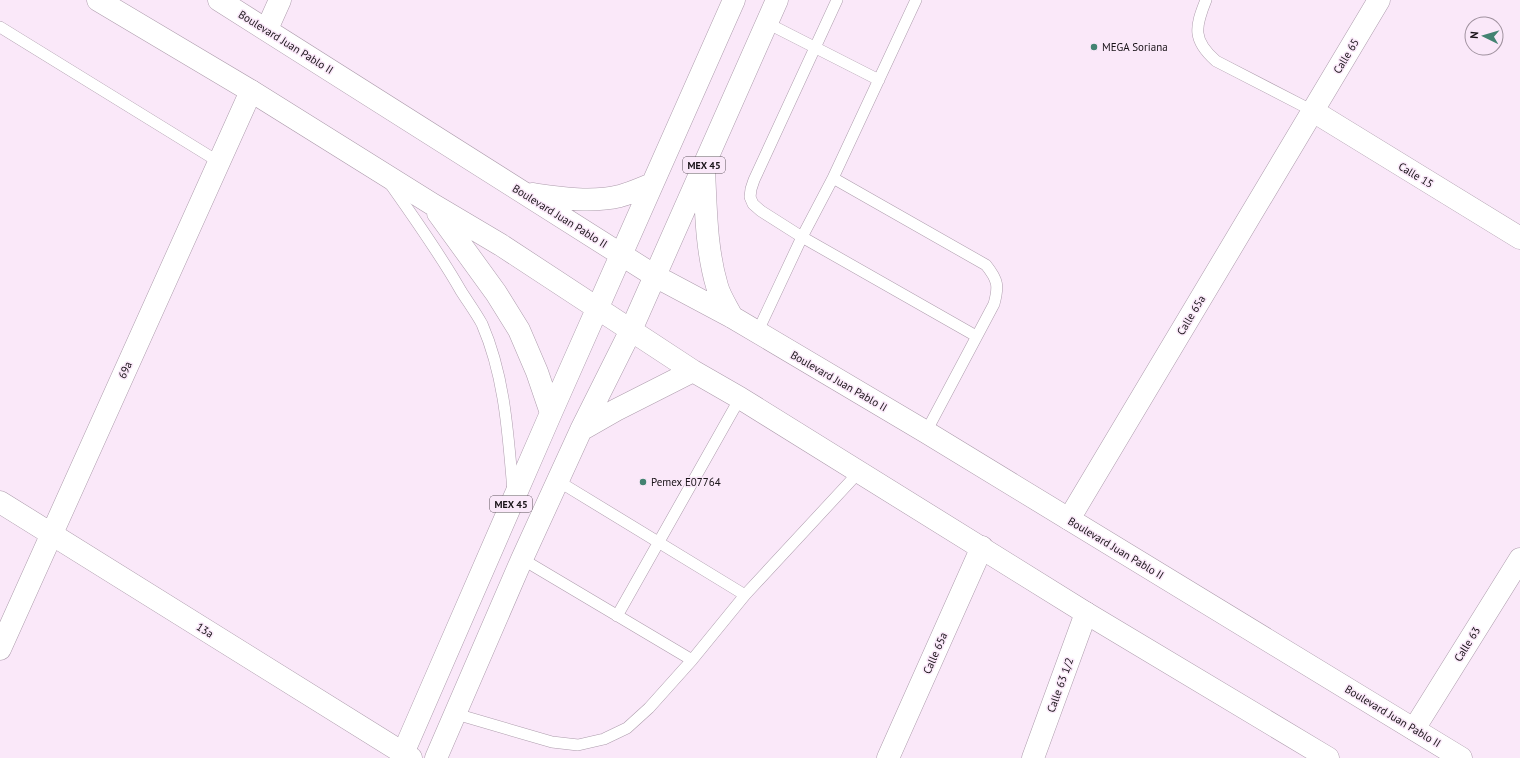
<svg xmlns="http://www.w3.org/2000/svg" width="1520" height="758" font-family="'PT Sans',sans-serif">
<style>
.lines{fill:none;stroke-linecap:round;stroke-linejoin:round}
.service-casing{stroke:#ad9cac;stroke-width:12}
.minor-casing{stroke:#ad9cac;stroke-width:23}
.primary-casing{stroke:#ad9cac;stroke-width:23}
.service{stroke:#fff;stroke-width:11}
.minor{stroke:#fff;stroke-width:22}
.primary{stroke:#fff;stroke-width:22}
.poi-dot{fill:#438372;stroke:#fae8f9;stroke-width:1.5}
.labels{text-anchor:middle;stroke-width:3;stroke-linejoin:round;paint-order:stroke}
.shield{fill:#fae8f9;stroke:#5c525b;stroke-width:1}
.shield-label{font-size:10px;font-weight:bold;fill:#181217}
.street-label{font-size:11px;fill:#181217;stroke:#fae8f9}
.poi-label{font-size:11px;fill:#181217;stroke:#fae8f9;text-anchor:start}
</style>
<rect width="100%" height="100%" fill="#fae8f9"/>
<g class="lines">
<defs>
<path id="service" d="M 837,0 L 754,180 L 751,189 L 750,197 L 753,204 L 761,211 L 802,237 L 976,336
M 1206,0 C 1195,27 1192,40 1216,61 L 1313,111
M 767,23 L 879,80
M 0,27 L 219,162
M 833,178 L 986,265 C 998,280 999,286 994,304 L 926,432
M 391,185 C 415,219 440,254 461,291 C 468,302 476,313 482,324 C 505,377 508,434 513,491
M 757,333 L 802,237 L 833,178 L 916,0
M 558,481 L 745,595
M 522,559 L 692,660
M 617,616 L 740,398
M 456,714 L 552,742 L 578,745 L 604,739 L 627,728 L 649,708 L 692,660 L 745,595 L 859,472"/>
<path id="minor" d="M 267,29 L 280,0
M 1313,111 L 1520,238
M 0,502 L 411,758
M 1069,519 L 1379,0
M 0,649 L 251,91
M 1414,729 L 1520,559
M 888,758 L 982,547
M 1033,758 L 1086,613"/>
<path id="primary" d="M 98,0 L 251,91 L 432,204 L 501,245 L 693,371 L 740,398 L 1086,613 L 1328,758
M 219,0 L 655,276 L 732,317 L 926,432 L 1461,758
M 704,170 C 706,209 706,249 717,286 C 720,297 727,307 732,317
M 532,194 C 560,198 591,203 620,196 C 631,193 642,188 652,184
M 438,213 L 496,293 L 519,330 L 537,372 L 551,413
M 581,430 L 616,410 L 693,371
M 401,758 L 551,413 L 734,0
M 436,758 L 522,559 L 581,430 L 631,330 L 777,0"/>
</defs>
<!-- service casing -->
<use href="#service" class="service-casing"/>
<!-- minor casing -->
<use href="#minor" class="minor-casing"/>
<!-- primary casing -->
<use href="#primary" class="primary-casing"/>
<!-- service -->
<use href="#service" class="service"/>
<!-- minor -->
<use href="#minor" class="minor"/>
<!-- primary -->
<use href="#primary" class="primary"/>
</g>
<!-- markers -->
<g class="poi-dot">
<circle cx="1094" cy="47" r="4"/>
<circle cx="643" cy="482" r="4"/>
</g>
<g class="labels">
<!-- shield labels -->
<g class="shield">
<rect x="683" y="157" width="42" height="16" rx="3"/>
<rect x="490" y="496" width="42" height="16" rx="3"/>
</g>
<g class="shield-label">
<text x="704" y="169">MEX 45</text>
<text x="511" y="508">MEX 45</text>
</g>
<!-- street labels -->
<g class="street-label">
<text transform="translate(286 42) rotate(32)" y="4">Boulevard Juan Pablo II</text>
<text transform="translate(1346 56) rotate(-59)" y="4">Calle 65</text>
<text transform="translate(1416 175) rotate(31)" y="4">Calle 15</text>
<text transform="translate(560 216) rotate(32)" y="4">Boulevard Juan Pablo II</text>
<text transform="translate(1191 315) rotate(-59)" y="4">Calle 65a</text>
<text transform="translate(125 370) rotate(-66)" y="4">69a</text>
<text transform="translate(839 381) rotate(30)" y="4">Boulevard Juan Pablo II</text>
<text transform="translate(1116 548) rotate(31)" y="4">Boulevard Juan Pablo II</text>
<text transform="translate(205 630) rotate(32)" y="4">13a</text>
<text transform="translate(1467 644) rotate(-58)" y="4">Calle 63</text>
<text transform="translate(935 653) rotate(-66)" y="4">Calle 65a</text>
<text transform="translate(1060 685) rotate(-70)" y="4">Calle 63 1/2</text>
<text transform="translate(1393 716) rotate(31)" y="4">Boulevard Juan Pablo II</text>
</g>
<!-- poi labels -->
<g class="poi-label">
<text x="1102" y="51">MEGA Soriana</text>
<text x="651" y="486">Pemex E07764</text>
</g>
</g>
<!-- north arrow -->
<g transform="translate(1484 36) rotate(275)"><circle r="19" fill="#fae8f9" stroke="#a0929f"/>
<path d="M0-3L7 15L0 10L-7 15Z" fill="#438372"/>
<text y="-6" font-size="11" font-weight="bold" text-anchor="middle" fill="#181217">N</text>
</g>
</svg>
